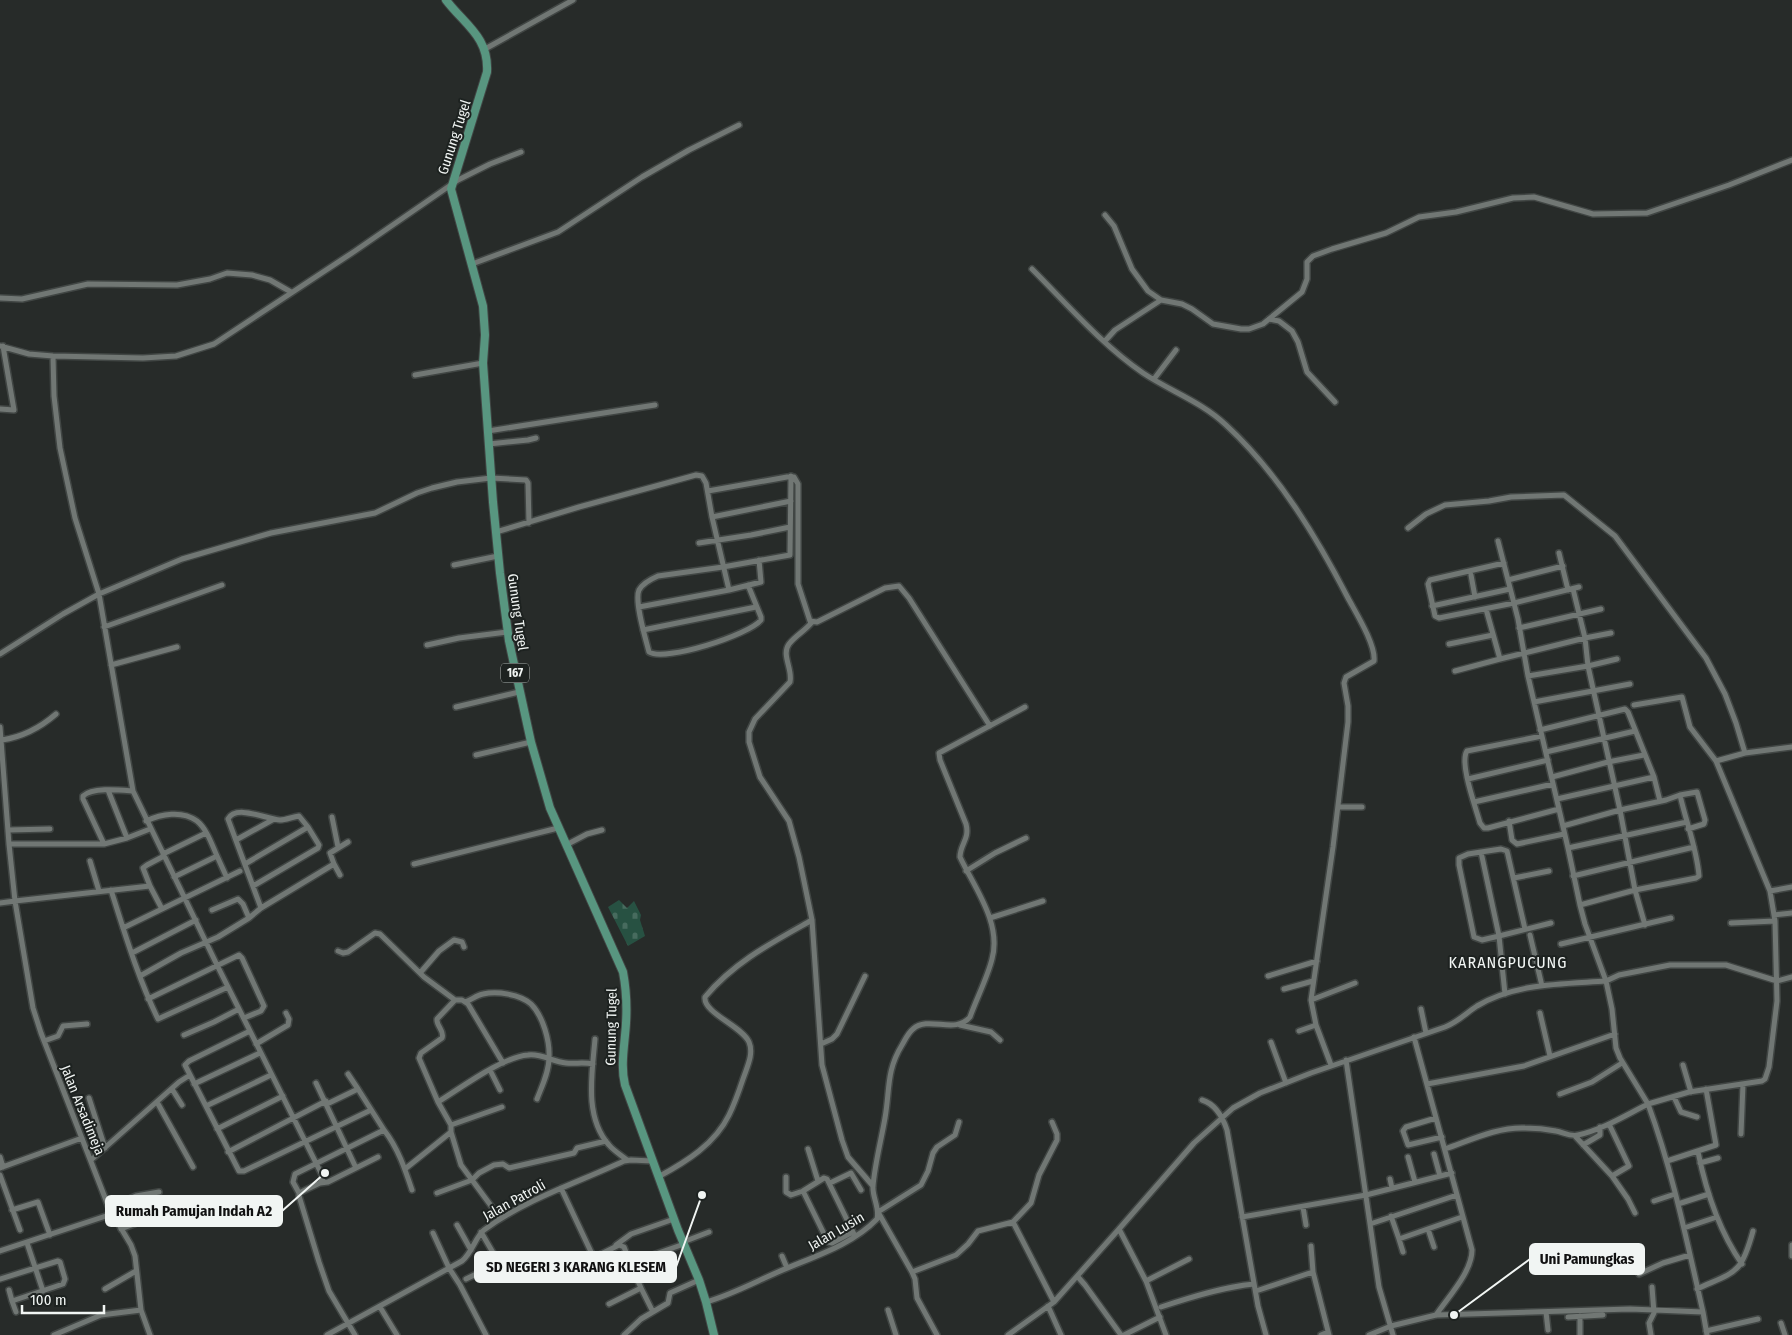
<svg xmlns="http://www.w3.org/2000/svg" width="1792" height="1335" font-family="'Fira Sans Condensed',sans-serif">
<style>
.cemetery{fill:url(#cemetery-stones)}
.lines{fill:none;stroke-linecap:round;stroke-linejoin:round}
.minor-casing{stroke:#414644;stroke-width:8}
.primary-casing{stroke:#414644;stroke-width:10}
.minor{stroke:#717774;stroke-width:5}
.primary{stroke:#589680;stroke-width:8}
.labels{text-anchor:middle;stroke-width:4;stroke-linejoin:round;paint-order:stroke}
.shield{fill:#1d2220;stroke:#b1b6b4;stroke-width:1}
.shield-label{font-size:12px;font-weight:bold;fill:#f1f5f3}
.street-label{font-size:14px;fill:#f1f5f3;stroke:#1d2220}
.quarter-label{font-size:16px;letter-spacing:1px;fill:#f1f5f3;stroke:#1d2220}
.leader{fill:none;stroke:#f1f5f3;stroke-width:2}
.callout-dot{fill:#f1f5f3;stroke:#1d2220;stroke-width:2}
.callout{fill:#f1f5f3;stroke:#f1f5f3;stroke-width:2}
.callout-label{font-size:15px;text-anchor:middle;font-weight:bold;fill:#111}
</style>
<defs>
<pattern id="cemetery-stones" width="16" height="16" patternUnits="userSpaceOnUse" patternTransform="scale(1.25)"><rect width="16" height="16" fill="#275142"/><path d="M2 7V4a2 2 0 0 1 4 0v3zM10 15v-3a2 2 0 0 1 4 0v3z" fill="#476b5e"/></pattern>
</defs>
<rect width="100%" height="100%" fill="#272b29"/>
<!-- cemetery -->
<path class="cemetery" d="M 619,900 L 627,908 L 634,901 L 641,915 L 640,920 L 645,936 L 628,946 L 608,907 Z"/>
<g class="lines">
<defs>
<path id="minor" d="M 485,49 L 573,0
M 1105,215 L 1114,226 L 1132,269 L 1148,291 L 1161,300 L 1182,304 L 1192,309 L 1213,324 L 1241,329 L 1249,329 L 1263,324 L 1302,292 L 1307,279 L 1307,262 L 1313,256 L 1332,249 L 1386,233 L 1419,217 L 1456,212 L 1513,198 L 1534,197 L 1593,214 L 1647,213 L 1729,185 L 1792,160
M 472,264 L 558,232 L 642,177 L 689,150 L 739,125
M 1032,269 C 1067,304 1101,344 1143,373 C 1170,391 1202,402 1226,425 C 1278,473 1316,536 1348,598 C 1356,613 1376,645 1374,661 L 1346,677 L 1344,683 L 1348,706 L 1348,722 L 1333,847 L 1311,1000
M 0,298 L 22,299 L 88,284 L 177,285 L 210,279 L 227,273 L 252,275 L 270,280 L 291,292
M 1269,319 L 1279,321 L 1292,331 L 1298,342 L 1307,372 L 1335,402
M 1105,341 L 1115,330 L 1161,300
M 0,346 L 29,354 L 53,356 L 143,358 L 176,356 L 214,344 L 355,251 L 458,180 L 490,164 L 521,152
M 53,356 L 54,396 L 60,448 L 75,518 L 99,594 L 133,791 L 217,965 L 322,1175 L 323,1178 L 320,1183 L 299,1193 L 299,1196 L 319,1262 L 329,1291 L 355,1335
M 415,375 L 483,363
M 1154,379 L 1176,350
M 0,409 L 14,410 L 3,346
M 488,431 L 655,405
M 489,444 L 528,440 L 536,438
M 708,491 L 787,477 L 794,477 L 798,484 L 798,584 L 810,621 L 817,622 L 885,588 L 899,586 L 909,598 L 990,726
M 712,517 L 791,501
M 1408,528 L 1426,514 L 1445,505 L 1489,501 L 1511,497 L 1564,495 L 1615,536 L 1706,658 L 1725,694 L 1736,723 L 1745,753
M 496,532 L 579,507 L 696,475 L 702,476 L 706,483 L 712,517 L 729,590 L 639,607
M 699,543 L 751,535 L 790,527
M 1559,553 L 1568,590
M 1504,563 L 1430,580 L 1428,584 L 1435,616 L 1439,618 L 1514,603 L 1579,587
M 454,565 L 498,556
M 1471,575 L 1475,597
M 1508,580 L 1563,566
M 748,585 L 761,617 L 761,620 C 749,635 665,662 649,652 C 646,640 634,601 639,590 C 643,583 651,579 658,576 L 723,567 L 790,555 L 791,476
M 1573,589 L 1585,638 L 1611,633
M 729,590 L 761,582 L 759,560
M 1432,606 L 1510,589
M 812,622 C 805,631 796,635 789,644 C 781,655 793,669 790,682 L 755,719 L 749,732 L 749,742 L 760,777 L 789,821 L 799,857 L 812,920 L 822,1065 L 842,1140 L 848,1157 L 873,1186
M 104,627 L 222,585
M 1519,628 L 1601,609
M 643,630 L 756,607
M 1449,644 L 1493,635
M 427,645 L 459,638 L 507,632
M 0,654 L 63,614 L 99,594 L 182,559 L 271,533 L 375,513 L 417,493 L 432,488 L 457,482 L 491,478 L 526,480 L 528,483 L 529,523
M 1500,659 L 1585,638 L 1588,666 L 1617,659
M 111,665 L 177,647
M 1455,671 L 1500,659 L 1486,609
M 1528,676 L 1588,666 L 1620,810 L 1635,890 L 1645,925
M 1534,702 L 1630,684
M 1634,705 L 1682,697 L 1690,727 L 1716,761
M 456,707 L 519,692
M 0,727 L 9,844 L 15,901 L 150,886 L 143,868 L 147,865 L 164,856
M 1540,730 L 1625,709 L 1628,712 L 1654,777 L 1660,801
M 1542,736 L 1467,751 C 1459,763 1476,808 1480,823 L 1484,828 L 1488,828 L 1559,809
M 2,740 C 22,737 41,727 56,714
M 1546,752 L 1635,731
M 476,755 L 531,742
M 1552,777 L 1608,762 L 1644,755
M 1468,779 L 1548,760
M 108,790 L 127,838 L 150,829
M 1680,795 L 1697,792 L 1705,820 L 1704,824 L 1688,829
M 1557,799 L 1654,777
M 1474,802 L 1553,784
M 1338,807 L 1362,807
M 332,817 L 338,847
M 146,821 C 161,814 182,810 197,821 C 207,829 212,845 217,856
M 1509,821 L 1512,840 L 1517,844 L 1564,834
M 1563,826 L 1620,810 L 1666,800 L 1680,795 C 1686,822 1697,849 1699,876 L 1696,878 L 1635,890 L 1580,905
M 8,830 L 50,829
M 127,838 L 104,844 L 83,799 L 83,796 C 93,787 120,790 133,791
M 236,840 L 274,819
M 9,844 L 104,844
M 566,845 L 587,834 L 602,830
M 1568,848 L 1687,822
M 1481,852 L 1468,854 L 1459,858 L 1459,865 L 1474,937 L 1482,940 L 1499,936 L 1505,994
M 163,854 L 206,833
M 90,861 L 99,891
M 245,864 L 308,827 L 319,845 L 318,848 L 253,886
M 334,864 L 340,875
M 414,864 L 558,828
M 966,871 L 995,853 L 1026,838
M 1573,876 L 1694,847
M 174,877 L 217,856 L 227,878
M 1514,878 L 1549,871
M 150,886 L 162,909
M 111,890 C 125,934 138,978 158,1019 L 228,987
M 1770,891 L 1792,887
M 0,903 L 15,901 L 33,1008 L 41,1033 L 109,1208 L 131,1245 L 135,1256 L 141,1310 L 150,1335
M 261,908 L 228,819 C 236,804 266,819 280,820 C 286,820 292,817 299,816 L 308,827
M 212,910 L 238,899 L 243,904 L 249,918
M 1774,915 L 1792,913
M 990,918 L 1043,901
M 1731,923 L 1775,921
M 123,928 L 240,871
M 1525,929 L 1507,851 L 1501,849 L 1481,852 L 1499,936 L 1551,923
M 1530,935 L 1542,986
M 1561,944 L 1671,918
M 338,951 L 343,953 L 348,952 L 375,933 L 380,934 L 424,977 L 455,1000 L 462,1000 L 468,1004 L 503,1063
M 132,953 L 196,920
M 420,973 L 439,951 L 454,940 L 462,942 L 464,947
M 140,976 L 181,953 L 218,937 L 249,918 L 261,908 L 334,864 L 330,853 L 348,842
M 1268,976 L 1317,961
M 1284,989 L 1313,981
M 148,999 L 239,955 L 242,958 L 264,1006 L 261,1011 L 244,1018
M 465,1002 C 471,1000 477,995 483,994 C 497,991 520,994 531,1004 C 543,1016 550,1041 549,1058 C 549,1072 542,1086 537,1099
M 1421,1009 L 1426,1033
M 1540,1013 L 1550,1056
M 960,1025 L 991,1032 L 1000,1040
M 250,1031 L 189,1061 L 185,1065 L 239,1171 L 244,1171 L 371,1110
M 1299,1031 L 1316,1025
M 184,1035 L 214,1022 L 239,1009
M 1414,1037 L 1472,1250 C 1472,1272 1448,1297 1436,1315
M 595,1039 C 592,1074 584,1117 609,1145 C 614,1151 621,1155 627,1160
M 44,1041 L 58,1036 L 63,1026 L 87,1024
M 1271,1042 L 1286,1083
M 256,1044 L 288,1025 L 289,1019 L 286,1013
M 821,1044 L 832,1039 L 837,1034 L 865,976
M 1346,1060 L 1370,1224 L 1457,1195
M 1331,1065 L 1316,1025 L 1311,1000 L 1355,983
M 1683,1065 L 1691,1092
M 490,1070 L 500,1090
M 348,1074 L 358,1089
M 316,1083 L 356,1168
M 194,1084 L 260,1053
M 1427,1084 L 1524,1066 L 1615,1034
M 172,1089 L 182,1105
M 1560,1094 L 1592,1082 L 1622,1063
M 1674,1097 L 1681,1112 L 1697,1117
M 89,1098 L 105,1148
M 1202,1100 C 1215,1104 1223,1118 1227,1130 L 1258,1306 L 1266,1335
M 157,1102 L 193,1167
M 438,1102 L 419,1058 L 421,1053 L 442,1038 C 445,1031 436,1026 437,1019 L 455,1000
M 206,1106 L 271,1075
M 1436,1118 L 1406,1127 L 1403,1131 L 1408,1145 L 1442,1137
M 451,1125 L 502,1107
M 217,1129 L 283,1096
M 384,1130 C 398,1148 405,1169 412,1190
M 1741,1134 L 1743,1084
M 1575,1136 L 1612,1176 L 1629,1166 L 1609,1124
M 1583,1145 L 1600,1135 L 1600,1127
M 808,1149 L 818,1181
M 1445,1149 C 1471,1140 1497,1127 1525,1128 C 1535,1128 1546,1129 1556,1131 C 1563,1132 1570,1137 1578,1135 C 1602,1130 1626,1115 1648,1104 L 1620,1058 L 1616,1048 L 1612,1009 L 1606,981 L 1619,975 L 1670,965 L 1726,965 L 1777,981 L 1792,977
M 228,1152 L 326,1101
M 1698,1152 C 1706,1191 1719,1231 1742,1264
M 1434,1154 L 1440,1176
M 0,1157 L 3,1167
M 1408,1157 L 1415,1182
M 91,1160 L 179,1082 L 190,1075
M 1667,1161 L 1716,1145 L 1706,1089
M 1700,1163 L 1718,1158
M 0,1168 L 82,1138
M 405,1169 L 451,1132
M 0,1175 L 20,1230
M 1612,1176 L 1628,1199 L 1635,1213
M 658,1177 C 686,1162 715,1144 729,1115 C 735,1103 739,1091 743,1079 C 747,1067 754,1054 749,1042 C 742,1026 703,1013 705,997 C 734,962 773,942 812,920
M 786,1177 L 786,1192 L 791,1195 L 803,1191 L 828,1242 L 832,1243 L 853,1232 L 855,1236
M 1390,1179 L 1392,1188
M 320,1183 L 328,1182 L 378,1157
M 830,1183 L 851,1173 L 861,1190
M 561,1188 L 592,1254 L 597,1256 L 619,1245 L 624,1247 L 630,1263
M 803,1191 L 824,1178 L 827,1179 L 853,1232
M 299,1193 L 293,1182 L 295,1174 L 384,1130 L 358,1089 L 327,1104
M 437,1193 L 472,1180 L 479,1173 L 494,1165 L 503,1164 L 509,1168 L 574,1153 L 577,1148 L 606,1141
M 1654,1201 L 1675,1194
M 1678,1204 L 1709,1194
M 1303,1207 L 1306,1225
M 109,1208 L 136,1196 L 159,1192
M 12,1210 L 38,1202 L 50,1235
M 1391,1216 L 1399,1239 L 1462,1217
M 1242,1217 L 1366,1195 L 1452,1173
M 500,1218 L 461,1165 L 451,1132 L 451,1125 L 438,1102 C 461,1088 502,1057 528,1055 C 541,1053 553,1062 566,1063 C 575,1064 584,1062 593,1064
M 1013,1222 L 1054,1302
M 1370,1224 L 1379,1287 L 1393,1335
M 457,1225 L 471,1250
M 1684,1228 L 1717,1217
M 121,1229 L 168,1211
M 1428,1229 L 1434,1247
M 433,1233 L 449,1268 L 460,1285 L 486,1335
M 1399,1239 L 1403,1252
M 683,1242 L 709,1232
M 27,1243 L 43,1291
M 616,1245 L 631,1234 L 674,1219
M 1792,1245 L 1792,1256
M 0,1251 L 112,1214
M 782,1256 L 787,1268
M 499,1263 L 513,1257
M 912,1272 L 956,1255 L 968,1244 L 978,1231 L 1013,1222 L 1031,1203 L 1039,1175 L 1057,1140 L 1057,1134 L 1052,1122
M 1313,1272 L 1329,1335
M 1639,1274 L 1663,1263 L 1690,1255
M 1078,1277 L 1085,1285 L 1121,1335
M 0,1279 L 58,1261 L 60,1262 L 65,1279 L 63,1284 L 12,1301 L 16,1312
M 466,1279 L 499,1263 L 481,1232
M 1146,1281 L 1189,1259
M 641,1288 L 653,1312
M 105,1289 L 136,1271
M 1697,1289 C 1736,1271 1741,1275 1753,1231
M 9,1290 L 12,1301
M 1256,1291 L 1313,1272 L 1311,1246
M 706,1302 C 731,1295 755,1282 778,1272 C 812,1257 851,1246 877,1219 C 880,1208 872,1197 873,1186 C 875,1163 881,1141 885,1118 C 890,1090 886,1071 902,1045 C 905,1040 908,1033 913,1029 C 929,1015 955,1035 970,1017 C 976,1000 988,976 992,959 C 1002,923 974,887 960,857 C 960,844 970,839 966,824 L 940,760 L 939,753 L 1025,707
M 609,1304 L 641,1288 L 630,1263 L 684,1244
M 1048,1306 L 1061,1335
M 380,1307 L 397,1335
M 1161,1307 C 1191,1297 1223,1287 1254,1284
M 888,1310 L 896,1335
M 1546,1312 L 1548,1330
M 1703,1312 C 1687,1242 1673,1172 1648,1104 L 1689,1092 L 1762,1081 L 1765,1079 L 1769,1067 L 1777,1001 L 1775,921 L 1770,891 L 1716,761 L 1745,753 L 1792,747
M 1580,1316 L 1580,1335
M 1568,1317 L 1603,1315
M 1781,1323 L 1785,1335
M 1706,1331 L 1758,1319
M 54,1335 L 101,1315 L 141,1310
M 327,1335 L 462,1261 C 472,1253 476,1236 484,1230 C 526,1199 577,1183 624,1161 L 631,1160 L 652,1161
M 624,1335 L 641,1319 L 668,1303 L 670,1293 L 699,1280
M 937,1335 L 917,1298 L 915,1279 L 912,1272 L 878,1212 L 921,1185 L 928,1171 L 933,1153 L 937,1147 L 955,1135 L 959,1122
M 1008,1335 L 1054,1302 L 1119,1229
M 1124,1335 L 1160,1317
M 1166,1335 L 1146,1281 L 1119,1229 L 1194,1143 L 1233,1108 L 1260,1093 L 1311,1073 L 1445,1027 C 1458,1022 1466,1013 1477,1006 C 1515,983 1563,984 1606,981 L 1585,924 L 1580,905 L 1568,848 L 1528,676 L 1518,619 L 1498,541
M 1321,1335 L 1328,1332
M 1369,1335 L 1391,1326 L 1436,1315 L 1630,1309 L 1703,1312 L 1707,1335
M 1651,1335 L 1649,1323 L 1654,1313 L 1652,1287"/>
<path id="primary" d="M 446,0 C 465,25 489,37 487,72 L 451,189 L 483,306 L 485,335 L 483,363 L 493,502 L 500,573 L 509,641 L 531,742 L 550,808 L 623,972 C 626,988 627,1007 626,1023 C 625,1043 620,1065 625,1085 L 678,1230 L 699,1280 L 706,1302 L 714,1335"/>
</defs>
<!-- minor casing -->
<use href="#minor" class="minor-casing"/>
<!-- primary casing -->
<use href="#primary" class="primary-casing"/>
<!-- minor -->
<use href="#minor" class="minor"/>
<!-- primary -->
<use href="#primary" class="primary"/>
</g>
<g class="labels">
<!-- shield labels -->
<rect class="shield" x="501" y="663.5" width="28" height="19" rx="4"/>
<g class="shield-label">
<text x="515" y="677">167</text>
</g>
<!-- street labels -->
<g class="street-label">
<text transform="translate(454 137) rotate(-72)" y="5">Gunung Tugel</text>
<text transform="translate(518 612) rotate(82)" y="5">Gunung Tugel</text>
<text transform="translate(611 1027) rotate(-89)" y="5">Gunung Tugel</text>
<text transform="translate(83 1110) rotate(68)" y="5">Jalan Arsadimeja</text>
<text transform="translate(514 1200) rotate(-29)" y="5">Jalan Patroli</text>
<text transform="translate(836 1231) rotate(-30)" y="5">Jalan Lusin</text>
</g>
<!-- quarter labels -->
<g class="quarter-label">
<text x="1508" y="968">KARANGPUCUNG</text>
</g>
</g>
<!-- callouts -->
<path class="leader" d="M325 1173L282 1211M1454 1315L1530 1259M702 1195L676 1267"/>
<g class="callout-dot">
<circle cx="325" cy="1173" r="5"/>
<circle cx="1454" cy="1315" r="5"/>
<circle cx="702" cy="1195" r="5"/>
</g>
<g class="callout">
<rect x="106" y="1196" width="176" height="30" rx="5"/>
<rect x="1530" y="1244" width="114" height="30" rx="5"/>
<rect x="475" y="1252" width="201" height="30" rx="5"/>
</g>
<g class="callout-label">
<text x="194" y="1216">Rumah Pamujan Indah A2</text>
<text x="1587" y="1264">Uni Pamungkas</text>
<text x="576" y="1272">SD NEGERI 3 KARANG KLESEM</text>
</g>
<!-- scale -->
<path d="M22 1305v8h82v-8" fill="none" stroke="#f1f5f3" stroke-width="2.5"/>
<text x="30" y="1305" font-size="15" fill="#f1f5f3" stroke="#1d2220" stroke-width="4" paint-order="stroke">100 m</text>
</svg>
